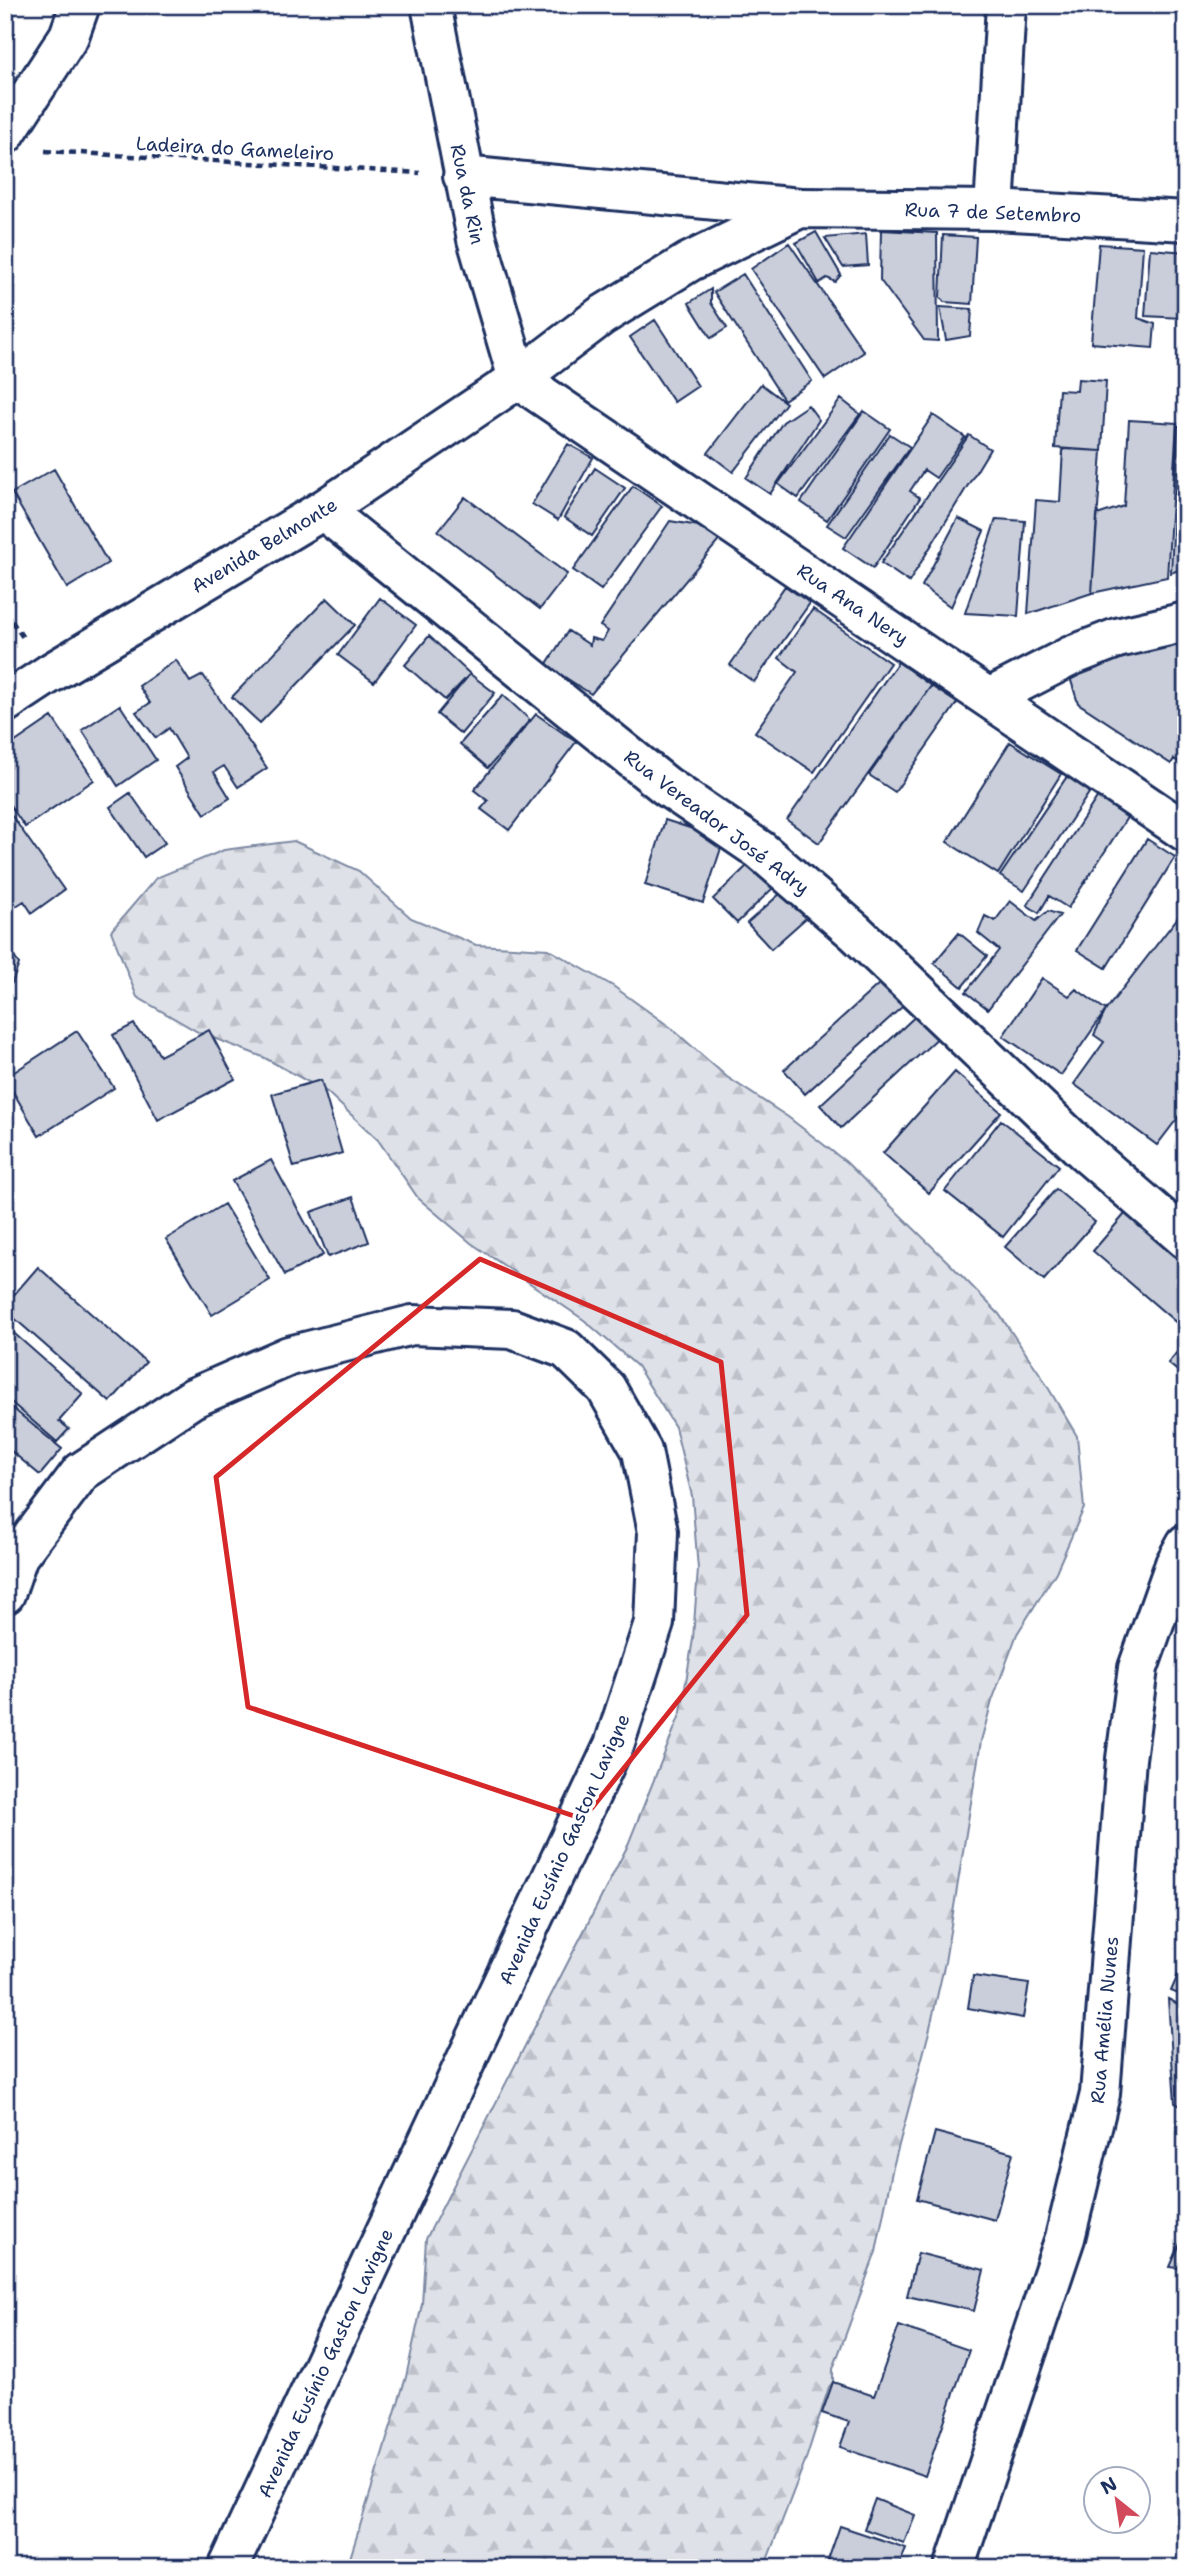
<svg xmlns="http://www.w3.org/2000/svg" width="1191" height="2573" font-family="'Shantell Sans',sans-serif">
<style>
.forest{fill:url(#forest-firs);stroke:#7c88a2;stroke-width:2}
.building{fill:#caceda;stroke:#1b2f5e;stroke-width:2}
.lines{fill:none;stroke-linecap:round;stroke-linejoin:round}
.minor-casing{stroke:#1b2f5e;stroke-width:44}
.tertiary-casing{stroke:#1b2f5e;stroke-width:44}
.secondary-casing{stroke:#1b2f5e;stroke-width:44}
.path{stroke:#1b2f5e;stroke-width:4.5;stroke-dasharray:7 5;stroke-linecap:butt}
.minor{stroke:#fff;stroke-width:38}
.tertiary{stroke:#fff;stroke-width:38}
.secondary{stroke:#fff;stroke-width:38}
.marked{fill:none;stroke:#d62828;stroke-width:5;stroke-linejoin:round}
.labels{text-anchor:middle;stroke-width:7;stroke-linejoin:round;paint-order:stroke}
.street-label{font-size:19px;fill:#1b2f5e;stroke:#fff}
</style>
<defs>
<pattern id="forest-firs" width="22" height="20" patternUnits="userSpaceOnUse" patternTransform="scale(1.75)"><rect width="22" height="20" fill="#dee1e7"/><path d="M5 1l3.5 6h-7zM16 11l3.5 6h-7z" fill="#bec1c9"/></pattern>
</defs>
<rect width="100%" height="100%" fill="#fff"/>
<filter id="ink" filterUnits="userSpaceOnUse"><feTurbulence type="fractalNoise" baseFrequency=".0143" numOctaves="2"/><feDisplacementMap in="SourceGraphic" scale="14" xChannelSelector="R" yChannelSelector="G"/><feConvolveMatrix kernelMatrix="1 2 1 2 8 2 1 2 1" color-interpolation-filters="sRGB"/></filter>
<g filter="url(#ink)">
<!-- forest -->
<path class="forest" d="M 294,841 L 359,871 L 411,918 L 476,945 L 548,949 L 613,986 L 670,1027 L 727,1077 L 788,1117 L 846,1162 L 950,1264 L 999,1314 L 1040,1374 L 1077,1436 L 1084,1508 L 1056,1572 L 1017,1634 L 992,1701 L 981,1741 L 945,1962 L 929,2032 L 892,2171 L 876,2252 L 833,2369 L 833,2382 L 829,2387 L 807,2456 L 764,2568 L 347,2568 L 406,2377 L 422,2304 L 426,2239 L 627,1847 L 681,1712 L 693,1639 L 698,1569 L 692,1496 L 675,1427 L 637,1366 L 584,1320 L 471,1243 L 418,1198 L 378,1140 L 327,1092 L 263,1057 L 198,1032 L 137,997 L 111,931 L 156,878 L 224,850 Z"/>
<!-- building -->
<path class="building" d="M 881,230 L 937,233 L 938,341 L 924,340 L 880,280 Z
M 816,232 L 841,275 L 835,282 L 827,278 L 819,283 L 796,243 Z
M 866,234 L 868,265 L 843,267 L 825,238 Z
M 943,235 L 976,237 L 972,304 L 944,302 L 940,297 Z
M 789,243 L 864,352 L 825,379 L 751,269 Z
M 1099,244 L 1143,247 L 1138,318 L 1155,324 L 1153,348 L 1091,343 Z
M 1150,249 L 1186,252 L 1182,318 L 1145,316 Z
M 743,274 L 812,381 L 784,400 L 714,292 Z
M 711,289 L 711,303 L 727,328 L 711,338 L 689,303 Z
M 940,307 L 972,309 L 970,336 L 946,340 Z
M 655,320 L 698,386 L 674,402 L 630,337 Z
M 1078,379 L 1106,381 L 1102,451 L 1055,448 L 1059,390 L 1077,391 Z
M 761,384 L 786,403 L 733,472 L 708,453 Z
M 841,399 L 860,414 L 798,498 L 778,484 Z
M 808,405 L 819,420 L 770,494 L 746,478 L 783,422 Z
M 864,411 L 890,429 L 827,520 L 801,502 Z
M 933,415 L 965,437 L 936,478 L 924,470 L 910,491 L 920,498 L 873,568 L 843,548 Z
M 1129,420 L 1177,423 L 1167,577 L 1092,593 L 1097,515 L 1124,506 Z
M 1178,426 L 1186,426 L 1186,567 L 1171,573 Z
M 890,434 L 910,447 L 846,537 L 827,525 Z
M 969,435 L 990,449 L 909,582 L 881,563 Z
M 568,444 L 593,458 L 558,520 L 532,504 Z
M 1063,449 L 1102,451 L 1092,593 L 1028,614 L 1036,500 L 1060,502 Z
M 595,468 L 625,488 L 592,536 L 564,517 Z
M 54,469 L 108,563 L 67,588 L 12,493 Z
M 633,486 L 662,506 L 601,590 L 573,570 Z
M 465,497 L 567,574 L 540,609 L 438,531 Z
M 958,518 L 984,531 L 951,607 L 922,586 Z
M 996,519 L 1025,521 L 1018,616 L 965,613 Z
M 670,521 L 727,531 L 591,694 L 546,665 L 568,631 L 590,645 L 591,638 L 602,641 L 608,631 L 600,626 Z
M 785,586 L 810,603 L 754,682 L 730,665 Z
M 327,598 L 355,625 L 260,723 L 232,697 Z
M 380,598 L 416,625 L 374,682 L 338,655 Z
M 813,609 L 890,663 L 814,772 L 755,732 L 797,672 L 779,658 Z
M 429,636 L 470,674 L 445,700 L 405,665 Z
M 1174,638 L 1186,666 L 1186,767 L 1174,759 L 1171,764 L 1078,703 L 1068,671 Z
M 176,660 L 190,682 L 203,675 L 267,768 L 238,787 L 224,766 L 214,772 L 230,798 L 205,814 L 175,767 L 187,758 L 169,728 L 156,738 L 136,712 L 150,703 L 139,686 Z
M 898,662 L 931,686 L 819,843 L 787,820 Z
M 470,674 L 495,693 L 461,734 L 437,714 Z
M 931,686 L 957,703 L 895,792 L 869,775 Z
M 503,695 L 530,720 L 488,768 L 460,744 Z
M 120,705 L 156,760 L 118,786 L 82,730 Z
M 536,714 L 576,742 L 509,830 L 481,809 L 488,801 L 474,790 Z
M 52,717 L 94,780 L 25,827 L 5,798 L 5,749 Z
M 1010,742 L 1061,774 L 998,874 L 947,842 Z
M 1068,775 L 1091,790 L 1024,891 L 1000,876 Z
M 130,793 L 165,843 L 144,857 L 110,807 Z
M 1098,796 L 1128,816 L 1068,908 L 1049,896 L 1039,913 L 1027,905 Z
M 5,806 L 64,890 L 32,913 L 24,901 L 5,913 Z
M 665,820 L 724,839 L 703,903 L 645,885 Z
M 1147,839 L 1175,857 L 1106,968 L 1077,950 Z
M 751,862 L 774,887 L 737,923 L 713,899 Z
M 790,885 L 814,911 L 771,949 L 747,923 Z
M 1010,901 L 1036,921 L 1048,911 L 1060,915 L 988,1009 L 966,992 L 999,950 L 978,933 L 985,916 L 995,921 Z
M 1186,907 L 1186,1107 L 1157,1145 L 1074,1084 L 1104,1042 L 1094,1035 L 1106,1010 Z
M 959,933 L 987,956 L 962,987 L 934,963 Z
M 5,944 L 19,964 L 12,983 L 5,981 Z
M 890,974 L 912,998 L 805,1094 L 784,1070 Z
M 1042,978 L 1069,996 L 1076,989 L 1106,1010 L 1061,1075 L 1003,1036 Z
M 921,1011 L 943,1033 L 841,1128 L 820,1105 Z
M 134,1024 L 138,1031 L 150,1039 L 160,1056 L 209,1030 L 235,1079 L 158,1120 L 113,1035 Z
M 77,1031 L 114,1088 L 39,1136 L 5,1078 Z
M 955,1072 L 1001,1112 L 929,1193 L 883,1153 Z
M 321,1080 L 342,1153 L 294,1167 L 272,1094 Z
M 1001,1120 L 1059,1166 L 1003,1237 L 945,1191 Z
M 271,1160 L 323,1255 L 285,1275 L 232,1181 Z
M 1056,1189 L 1095,1222 L 1044,1280 L 1005,1247 Z
M 353,1197 L 369,1242 L 328,1257 L 311,1212 Z
M 224,1204 L 270,1280 L 212,1315 L 166,1239 Z
M 1131,1207 L 1186,1254 L 1186,1331 L 1093,1251 Z
M 38,1267 L 146,1362 L 110,1402 L 5,1310 L 5,1305 Z
M 8,1328 L 83,1394 L 59,1421 L 69,1429 L 57,1442 L 5,1397 Z
M 1186,1341 L 1186,1378 L 1168,1363 Z
M 5,1402 L 62,1449 L 40,1475 L 5,1446 Z
M 1186,1957 L 1186,1997 L 1171,1991 Z
M 973,1976 L 1029,1984 L 1023,2018 L 968,2008 Z
M 1168,1999 L 1186,2008 L 1186,2109 L 1175,2103 Z
M 935,2132 L 1013,2153 L 995,2220 L 917,2199 Z
M 1186,2230 L 1186,2269 L 1170,2267 Z
M 918,2253 L 984,2270 L 974,2311 L 907,2296 Z
M 899,2326 L 969,2350 L 925,2476 L 840,2447 L 849,2422 L 822,2413 L 833,2382 L 874,2396 Z
M 875,2499 L 915,2515 L 904,2543 L 864,2529 Z
M 840,2526 L 906,2548 L 898,2568 L 842,2568 L 827,2563 Z"/>
<g class="lines">
<defs>
<path id="minor" d="M 431,5 L 477,239 L 518,379 L 1186,832
M 5,134 L 69,36 L 80,5
M 463,176 L 800,208
M 994,210 L 1006,5
M 323,510 L 666,786 L 760,850 L 855,932 L 1084,1151 L 1186,1239
M 991,697 L 1071,656 L 1117,638 L 1186,622
M 5,1594 L 18,1556 L 81,1472 L 193,1398 L 289,1356 L 412,1325 L 512,1329 L 566,1349 L 606,1388 L 642,1451 L 658,1532 L 654,1623 L 614,1745 L 228,2568"/>
<path id="tertiary" d="M 5,703 L 49,674 L 323,510 L 518,379 L 601,316 L 689,262 L 800,208 L 994,210 L 1186,221"/>
<path id="secondary" d="M 954,2568 L 1065,2238 L 1100,2094 L 1126,1759 L 1138,1668 L 1175,1564 L 1186,1544"/>
</defs>
<!-- minor casing -->
<use href="#minor" class="minor-casing"/>
<!-- tertiary casing -->
<use href="#tertiary" class="tertiary-casing"/>
<!-- secondary casing -->
<use href="#secondary" class="secondary-casing"/>
<!-- path -->
<path class="path" d="M 45,151 L 420,173
M 5,611 L 24,639"/>
<!-- minor -->
<use href="#minor" class="minor"/>
<!-- tertiary -->
<use href="#tertiary" class="tertiary"/>
<!-- secondary -->
<use href="#secondary" class="secondary"/>
</g>
</g>
<!-- marked area -->
<path class="marked" d="M 480,1259 L 721,1362 L 747,1615 L 583,1819 L 248,1707 L 216,1477 Z"/>
<g class="labels">
<!-- street labels -->
<g class="street-label">
<text transform="translate(235 148) rotate(3)" y="7">Ladeira do Gameleiro</text>
<text transform="translate(468 194) rotate(78)" y="7">Rua da Rin</text>
<text transform="translate(993 212) rotate(2)" y="7">Rua 7 de Setembro</text>
<text transform="translate(264 545) rotate(-31)" y="7">Avenida Belmonte</text>
<text transform="translate(853 604) rotate(34)" y="7">Rua Ana Nery</text>
<text transform="translate(717 822) rotate(37)" y="7">Rua Vereador José Adry</text>
<text transform="translate(564 1849) rotate(-66)" y="7">Avenida Eusínio Gaston Lavigne</text>
<text transform="translate(1104 2020) rotate(-85)" y="7">Rua Amélia Nunes</text>
<text transform="translate(325 2363) rotate(-65)" y="7">Avenida Eusínio Gaston Lavigne</text>
</g>
</g>
<!-- margin -->
<rect width="1191" height="2573" fill="none" stroke="#fff" stroke-width="28"/>
<rect x="14" y="14" width="1163" height="2545" fill="none" stroke="#1b2f5e" stroke-width="2.5" filter="url(#ink)"/>
<!-- north arrow -->
<g transform="translate(1117 2500) rotate(330)"><circle r="33" fill="#ffffff" stroke="#a4acbf" stroke-width="2"/>
<path d="M0-5L12 26L0 18L-12 26Z" fill="#d1495b"/>
<text y="-10" font-size="19" font-weight="bold" text-anchor="middle" fill="#1b2f5e">N</text>
</g>
</svg>
